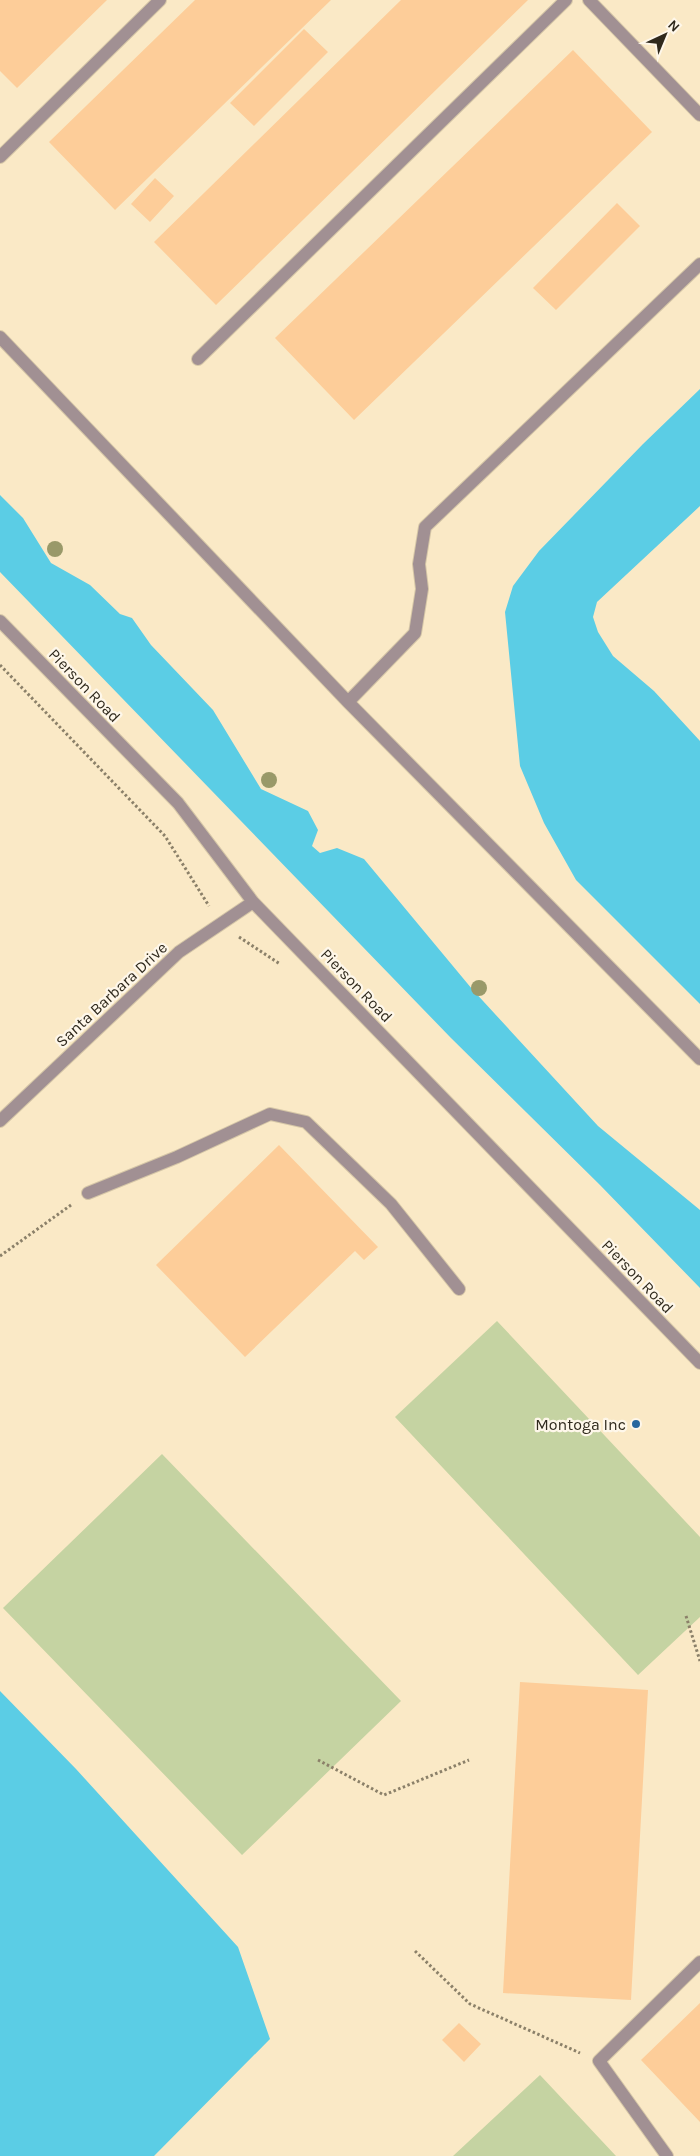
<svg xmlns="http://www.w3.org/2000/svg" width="700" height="2156" font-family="Karla,sans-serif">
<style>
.green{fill:#c5d3a2}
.water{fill:#5bcde5}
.building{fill:#fdcd99}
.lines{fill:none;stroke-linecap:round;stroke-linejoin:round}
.minor-casing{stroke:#d5c6a7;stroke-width:14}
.path{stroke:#8b8069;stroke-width:3;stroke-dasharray:2.5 2.5;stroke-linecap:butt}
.minor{stroke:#a19093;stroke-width:12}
.tree{fill:#999969}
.poi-dot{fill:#28679e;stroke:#fef7ea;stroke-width:2}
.labels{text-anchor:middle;stroke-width:4.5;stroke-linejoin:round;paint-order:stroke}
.street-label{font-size:16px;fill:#2f291c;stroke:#fef7ea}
.poi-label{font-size:16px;fill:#2f291c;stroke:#fef7ea;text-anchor:end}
</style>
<rect width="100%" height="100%" fill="#fae9c6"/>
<!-- green -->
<path class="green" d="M 497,1321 L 700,1537 L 700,1617 L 638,1675 L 395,1417 Z
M 162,1454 L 401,1701 L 242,1855 L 3,1608 Z
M 540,2075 L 616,2156 L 453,2156 Z"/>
<!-- water -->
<path class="water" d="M 700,389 L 700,506 L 597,602 L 593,617 L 598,632 L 613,656 L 654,691 L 700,741 L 700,1004 L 576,880 L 544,823 L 520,766 L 505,612 L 513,586 L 539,551 L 643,444 Z
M 0,495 L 23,518 L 51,563 L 90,585 L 120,614 L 132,618 L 151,645 L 213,710 L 261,789 L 308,811 L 318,830 L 312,846 L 320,853 L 337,848 L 364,859 L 472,989 L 598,1126 L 700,1210 L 700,1288 L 600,1185 L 451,1038 L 0,572 Z
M 0,1691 L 76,1769 L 238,1947 L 270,2039 L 154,2156 L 0,2156 Z"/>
<!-- building -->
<path class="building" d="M 0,0 L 107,0 L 17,88 L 0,71 Z
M 195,0 L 331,0 L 115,210 L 49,142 Z
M 401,0 L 528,0 L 216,305 L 154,242 Z
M 304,29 L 328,52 L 254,126 L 230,103 Z
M 573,50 L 652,132 L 354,420 L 275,338 Z
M 155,178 L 174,196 L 150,222 L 131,204 Z
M 617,203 L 640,226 L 556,310 L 533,288 Z
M 279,1145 L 378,1247 L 364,1260 L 355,1251 L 245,1357 L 156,1265 Z
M 520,1682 L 648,1690 L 631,2000 L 503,1993 Z
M 700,2003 L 700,2122 L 641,2060 Z
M 459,2023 L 481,2044 L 464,2062 L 442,2040 Z"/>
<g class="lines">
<defs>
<path id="minor" d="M 589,0 L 700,115
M 0,157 L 160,0
M 0,337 L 348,702 L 700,1059
M 198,359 L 566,0
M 0,621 L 178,803 L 253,902 L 700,1363
M 348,702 L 415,633 L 422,589 L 419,564 L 425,527 L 700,264
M 0,1121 L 179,952 L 253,902
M 88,1193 L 177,1157 L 270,1114 L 306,1122 L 391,1204 L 459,1289
M 667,2156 L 599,2061 L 700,1962"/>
</defs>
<!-- minor casing -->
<use href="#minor" class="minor-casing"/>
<!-- path -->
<path class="path" d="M 0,665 L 165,836 L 209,906
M 239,937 L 280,964
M 0,1256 L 71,1205
M 686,1616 L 700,1661
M 318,1760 L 384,1795 L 469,1760
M 415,1951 L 470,2004 L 580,2053"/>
<!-- minor -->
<use href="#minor" class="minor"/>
</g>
<!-- trees -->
<g class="tree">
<circle cx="55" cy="549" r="8"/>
<circle cx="269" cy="780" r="8"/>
<circle cx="479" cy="988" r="8"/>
</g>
<!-- markers -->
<circle class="poi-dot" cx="636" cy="1424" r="5"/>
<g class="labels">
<!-- street labels -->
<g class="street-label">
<text transform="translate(85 685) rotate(46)" y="6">Pierson Road</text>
<text transform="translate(357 985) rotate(46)" y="6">Pierson Road</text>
<text transform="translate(111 994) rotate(-43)" y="6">Santa Barbara Drive</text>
<text transform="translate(638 1276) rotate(46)" y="6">Pierson Road</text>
</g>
<!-- poi labels -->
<g class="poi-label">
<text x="626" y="1430">Montoga Inc</text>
</g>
</g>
<!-- north arrow -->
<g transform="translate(665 35) rotate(44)" stroke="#fef7ea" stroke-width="4" paint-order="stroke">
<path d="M0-4L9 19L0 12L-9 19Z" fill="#2f291c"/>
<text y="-8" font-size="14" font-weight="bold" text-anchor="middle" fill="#2f291c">N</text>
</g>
</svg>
